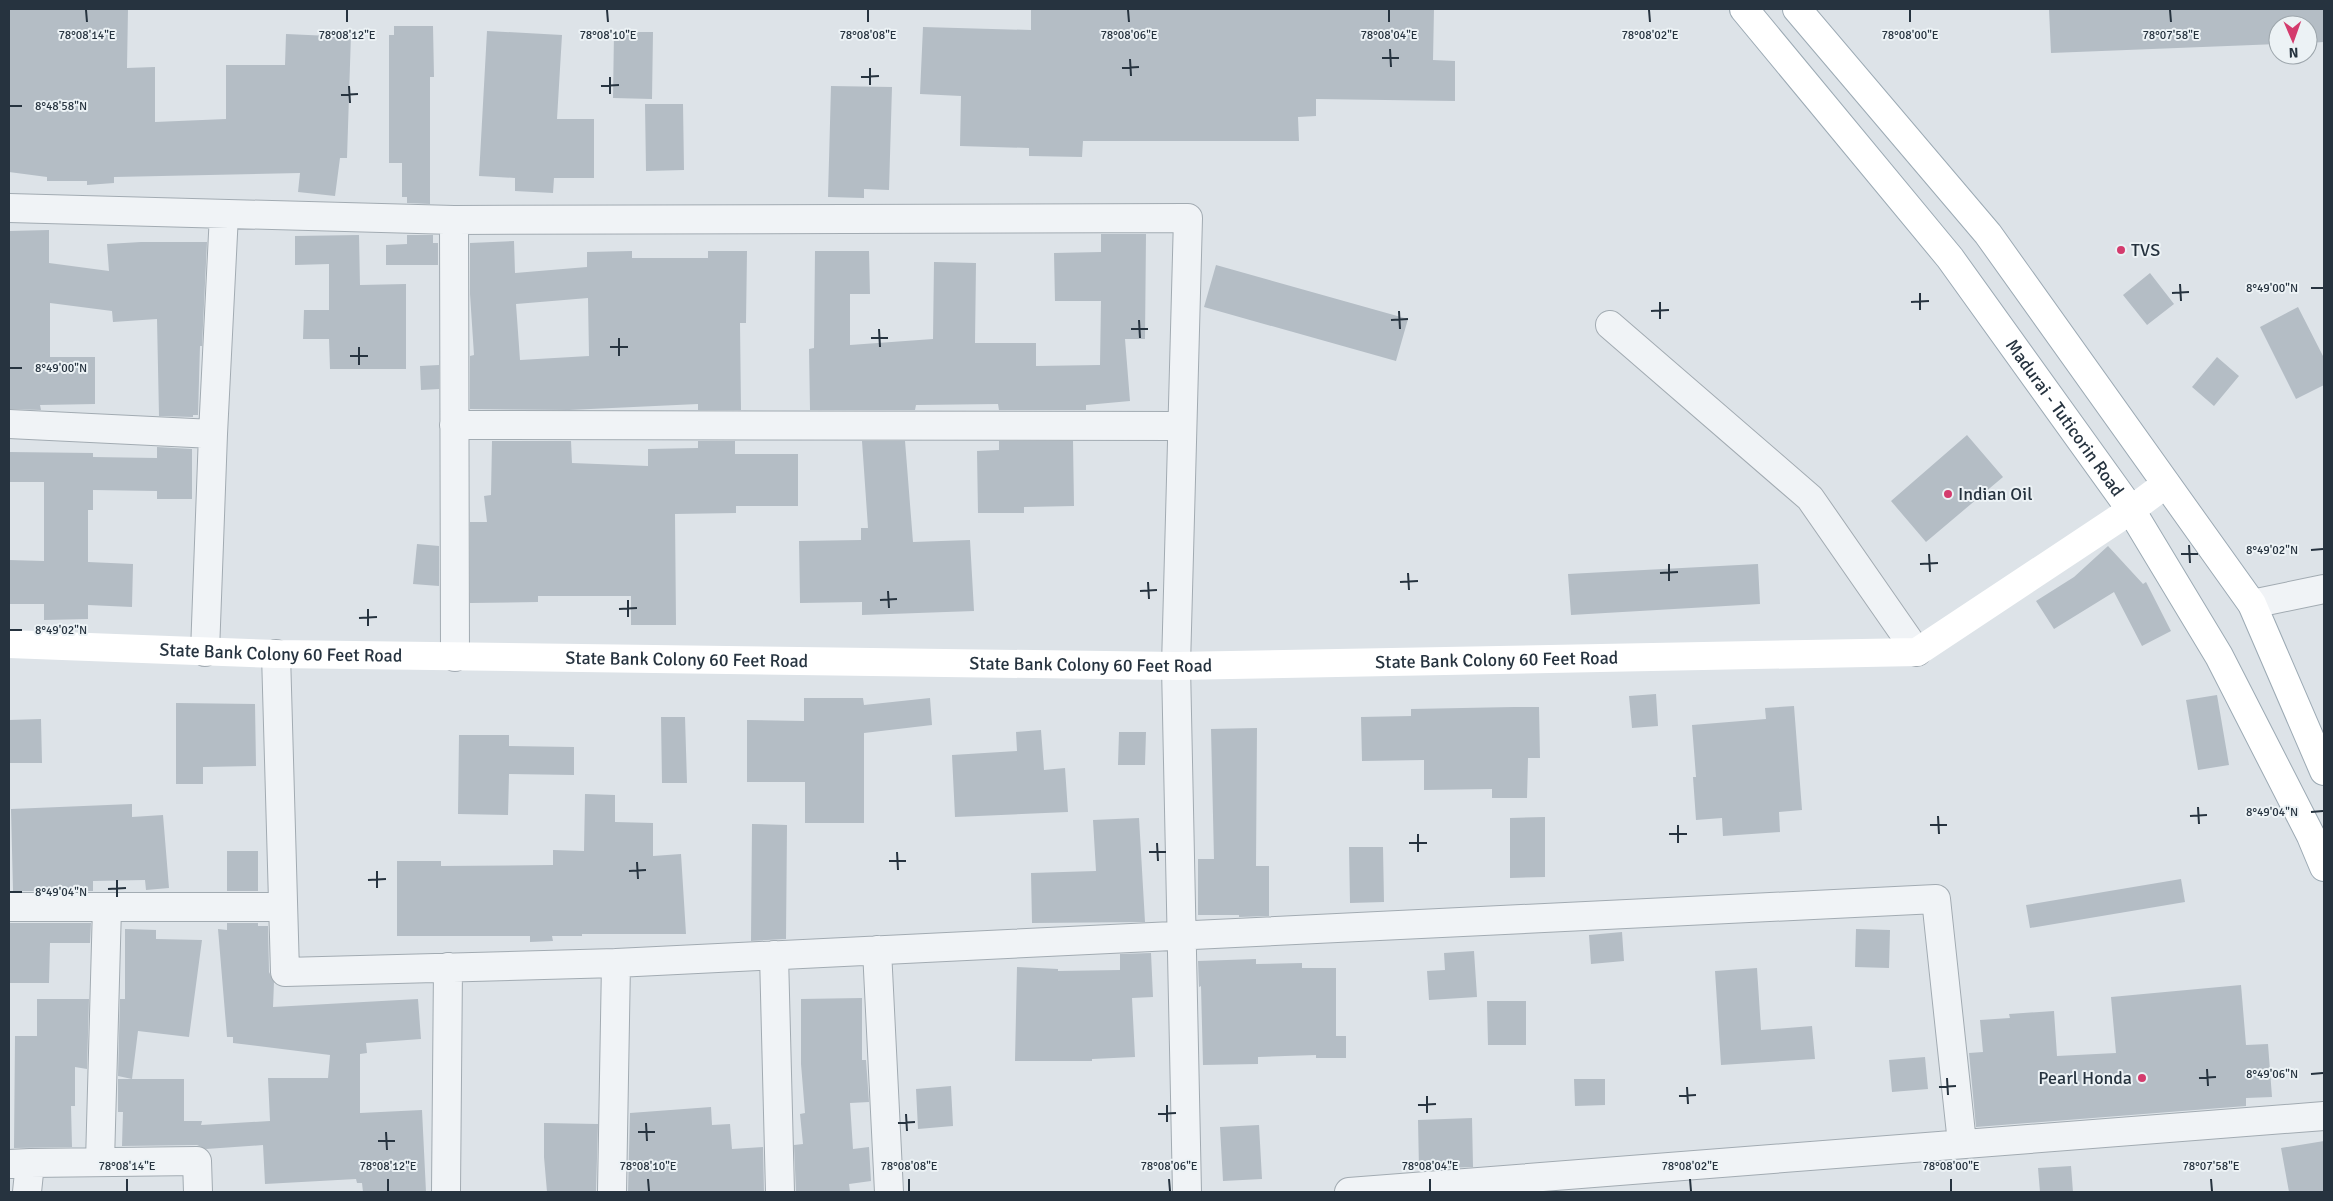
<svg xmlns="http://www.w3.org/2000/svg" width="2333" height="1201" font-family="Signika,sans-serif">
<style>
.building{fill:#b4bdc5;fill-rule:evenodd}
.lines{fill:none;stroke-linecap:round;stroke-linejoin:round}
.street-casing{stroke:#a2abb2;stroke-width:30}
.primary-casing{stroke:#9caab4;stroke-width:30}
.street{stroke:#f0f3f6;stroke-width:28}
.secondary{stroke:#fff;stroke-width:28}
.primary{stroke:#fff;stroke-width:28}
.ticks{fill:none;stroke:#26333f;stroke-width:2}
.poi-dot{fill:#d43b6d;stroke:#ecf2f5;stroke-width:2}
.labels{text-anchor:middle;stroke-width:4;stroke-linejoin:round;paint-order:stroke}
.poi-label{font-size:18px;fill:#26333f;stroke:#ecf2f5;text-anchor:start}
.street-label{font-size:18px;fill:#26333f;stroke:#ecf2f5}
.ticks-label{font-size:12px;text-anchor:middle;fill:#26333f;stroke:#ecf2f5;stroke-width:4;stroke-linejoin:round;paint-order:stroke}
</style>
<rect width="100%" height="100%" fill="#dde3e8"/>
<!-- building -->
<path class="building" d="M 9,9 L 128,9 L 127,68 L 155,67 L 155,122 L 226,119 L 226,65 L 285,65 L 286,34 L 330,36 L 330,33 L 351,34 L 347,158 L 340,158 L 335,196 L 298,192 L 300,173 L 114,177 L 114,183 L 87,185 L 87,181 L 47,181 L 47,177 L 9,172 Z
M 1031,9 L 1434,9 L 1433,60 L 1455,61 L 1455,101 L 1316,99 L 1316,116 L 1298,117 L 1299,141 L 1083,141 L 1082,157 L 1029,156 L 1029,148 L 960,146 L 961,96 L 920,94 L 923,27 L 1031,30 Z
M 2049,9 L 2324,9 L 2324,42 L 2308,43 L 2308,25 L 2278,25 L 2278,44 L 2051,53 Z
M 394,26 L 433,26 L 434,77 L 430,77 L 430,204 L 407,203 L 407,197 L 402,197 L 402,163 L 389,163 L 389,35 L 394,35 Z
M 487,31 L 562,35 L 557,119 L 594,119 L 594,178 L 554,178 L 553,193 L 515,191 L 515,178 L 479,176 Z
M 614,32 L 653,32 L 652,99 L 613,98 Z
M 831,86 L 892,87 L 889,190 L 864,189 L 864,198 L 828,197 Z
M 645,104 L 683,104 L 684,170 L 646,171 Z
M 49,230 L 49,263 L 109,271 L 107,244 L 141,242 L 207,242 L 202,346 L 200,346 L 198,415 L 193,415 L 193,417 L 159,416 L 157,319 L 113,322 L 112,311 L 50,303 L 50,357 L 95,357 L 95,404 L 40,405 L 41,410 L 9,409 L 9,231 Z
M 1101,234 L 1146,234 L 1145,339 L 1125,339 L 1130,401 L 1086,405 L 1086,410 L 999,410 L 998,404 L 916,405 L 915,410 L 810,410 L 809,349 L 814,348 L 815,251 L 869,251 L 870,294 L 850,294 L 850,345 L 933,339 L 934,262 L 976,263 L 975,343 L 1036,343 L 1036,366 L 1100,365 L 1101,301 L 1055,301 L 1054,253 L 1101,252 Z
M 359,235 L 360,285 L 406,284 L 406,369 L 330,369 L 329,339 L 303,339 L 304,310 L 329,310 L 329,264 L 295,265 L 295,236 Z
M 407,235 L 433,235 L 433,243 L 438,243 L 438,265 L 386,265 L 386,245 L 407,244 Z
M 514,241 L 515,273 L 587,267 L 587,252 L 632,251 L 632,258 L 708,258 L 708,251 L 747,251 L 746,323 L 740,323 L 741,410 L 698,410 L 698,404 L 569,410 L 470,409 L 470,356 L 474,355 L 470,294 L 470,243 ZM 588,298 L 589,356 L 520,360 L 516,304 Z
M 1216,265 L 1408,319 L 1396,361 L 1204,307 Z
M 2150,273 L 2174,304 L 2147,325 L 2123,295 Z
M 2298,307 L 2324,358 L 2324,385 L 2296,399 L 2260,327 Z
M 2217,357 L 2239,376 L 2214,406 L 2192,387 Z
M 439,365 L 439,389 L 421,390 L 420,366 Z
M 1967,435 L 2003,477 L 1926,542 L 1891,501 Z
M 492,441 L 571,441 L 572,463 L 648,466 L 648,449 L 698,448 L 698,441 L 735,441 L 735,454 L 798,454 L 798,506 L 736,506 L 736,513 L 675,514 L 676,625 L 631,625 L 631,596 L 538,596 L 538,602 L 470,603 L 470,522 L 487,522 L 484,496 L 491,495 Z
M 862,441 L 905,441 L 913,542 L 970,540 L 974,611 L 862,615 L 862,602 L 800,603 L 799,541 L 861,540 L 861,528 L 868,528 Z
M 999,441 L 1073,441 L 1074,506 L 1024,507 L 1024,513 L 978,513 L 977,451 L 999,450 Z
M 157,447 L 192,449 L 192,499 L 157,499 L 157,491 L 93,490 L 93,510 L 88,510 L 88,562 L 133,564 L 132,607 L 88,605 L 88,619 L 44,620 L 44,604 L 9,604 L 9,560 L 44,561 L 44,482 L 9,482 L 9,452 L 93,453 L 93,457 L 157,458 Z
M 417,544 L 439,546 L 439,586 L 413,584 Z
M 2108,546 L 2143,584 L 2146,582 L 2171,631 L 2142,646 L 2114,592 L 2054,629 L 2036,601 L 2074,577 Z
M 1758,564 L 1760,604 L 1571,615 L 1568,574 Z
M 1656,694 L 1658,726 L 1632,728 L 1629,696 Z
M 2217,695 L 2229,765 L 2198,770 L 2186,700 Z
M 804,698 L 863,698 L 864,705 L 930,698 L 932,725 L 864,733 L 864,823 L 805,823 L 805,782 L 747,782 L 747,720 L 804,721 Z
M 176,703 L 255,704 L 256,766 L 203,767 L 203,784 L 176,784 Z
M 1794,706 L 1802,810 L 1779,812 L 1780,832 L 1723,836 L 1722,818 L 1696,820 L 1693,777 L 1696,777 L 1692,725 L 1766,719 L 1765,708 Z
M 1514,707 L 1539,707 L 1540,758 L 1528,758 L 1527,798 L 1492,798 L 1492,789 L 1424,790 L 1424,760 L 1362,761 L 1361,717 L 1411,716 L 1411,709 Z
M 661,717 L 685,717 L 687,783 L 662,783 Z
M 41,719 L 42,763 L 9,763 L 9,720 Z
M 1257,728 L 1256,866 L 1269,866 L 1269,916 L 1239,917 L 1239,915 L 1198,915 L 1198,859 L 1214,859 L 1211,729 Z
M 1041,730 L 1044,770 L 1065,768 L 1068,812 L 955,817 L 952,755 L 1017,751 L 1016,732 Z
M 1119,732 L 1146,732 L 1145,765 L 1118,765 Z
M 459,735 L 509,735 L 509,746 L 574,747 L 574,775 L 509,774 L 508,815 L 458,814 Z
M 585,794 L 615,795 L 615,822 L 653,823 L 653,856 L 681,854 L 686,934 L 582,934 L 582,936 L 552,936 L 553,941 L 530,942 L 530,936 L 397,936 L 397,861 L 441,861 L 441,866 L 553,865 L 553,850 L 584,851 Z
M 132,804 L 132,817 L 163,815 L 169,888 L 146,890 L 145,880 L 93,881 L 93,891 L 13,891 L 11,809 Z
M 1545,817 L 1545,877 L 1510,878 L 1510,818 Z
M 1139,818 L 1145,922 L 1032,923 L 1031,873 L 1096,871 L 1093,820 Z
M 752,824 L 787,825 L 786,939 L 751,941 Z
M 1349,847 L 1383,847 L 1384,902 L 1350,903 Z
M 227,851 L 258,851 L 258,891 L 227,891 Z
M 2181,879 L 2185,902 L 2030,928 L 2026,905 Z
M 9,923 L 91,923 L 90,943 L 50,943 L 49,983 L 9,983 Z
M 227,923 L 258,923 L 258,926 L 268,926 L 269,972 L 274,982 L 273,1007 L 418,999 L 421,1039 L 366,1043 L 367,1053 L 360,1054 L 360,1113 L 422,1110 L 426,1192 L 363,1192 L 362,1183 L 357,1183 L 356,1179 L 265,1184 L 263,1145 L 206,1149 L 197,1145 L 122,1146 L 123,1112 L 118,1112 L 118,1079 L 184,1079 L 184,1121 L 202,1121 L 201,1125 L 270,1121 L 268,1078 L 328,1078 L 330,1055 L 233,1043 L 233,1037 L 227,1037 L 218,929 L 227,930 Z
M 125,929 L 156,930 L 156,939 L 202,940 L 189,1037 L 138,1031 L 132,1079 L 118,1076 L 120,999 L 125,999 Z
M 1856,929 L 1890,930 L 1889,968 L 1855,967 Z
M 1622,932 L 1624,961 L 1591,964 L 1589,935 Z
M 1474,951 L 1477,997 L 1429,1000 L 1427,971 L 1445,970 L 1444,953 Z
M 1151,953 L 1153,997 L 1132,998 L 1135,1057 L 1092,1059 L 1092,1061 L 1015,1061 L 1017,967 L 1058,969 L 1058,971 L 1120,970 L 1120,954 Z
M 1256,959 L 1256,964 L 1302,963 L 1302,968 L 1336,968 L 1336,1036 L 1346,1036 L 1346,1058 L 1316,1058 L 1316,1055 L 1258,1057 L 1258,1064 L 1203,1065 L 1201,986 L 1199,987 L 1198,961 Z
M 1757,968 L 1761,1030 L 1812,1026 L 1815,1059 L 1721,1065 L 1715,971 Z
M 2241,985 L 2246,1045 L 2268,1044 L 2272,1097 L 2246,1098 L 2246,1106 L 1976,1127 L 1969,1053 L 1983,1052 L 1980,1020 L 2010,1018 L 2009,1014 L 2054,1011 L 2057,1056 L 2116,1053 L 2111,997 Z
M 862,998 L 862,1060 L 866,1060 L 869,1102 L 850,1103 L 853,1149 L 869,1147 L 871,1181 L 849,1184 L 850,1192 L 796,1192 L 794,1145 L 803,1144 L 800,1114 L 805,1113 L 801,1064 L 801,999 Z
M 37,999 L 89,999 L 87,1069 L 75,1067 L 75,1106 L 71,1106 L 72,1147 L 14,1148 L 15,1036 L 37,1036 Z
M 1487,1001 L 1526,1001 L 1526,1045 L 1488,1045 Z
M 1925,1057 L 1928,1089 L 1892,1092 L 1889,1060 Z
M 1574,1079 L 1605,1079 L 1605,1105 L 1575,1106 Z
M 951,1086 L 953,1126 L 918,1129 L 916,1089 Z
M 711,1107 L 712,1125 L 730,1124 L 732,1149 L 763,1147 L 764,1192 L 628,1192 L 630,1113 Z
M 1472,1118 L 1473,1167 L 1419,1169 L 1418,1120 Z
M 544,1123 L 598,1124 L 596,1192 L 547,1192 L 544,1157 Z
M 1259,1125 L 1262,1179 L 1223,1181 L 1220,1127 Z
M 2324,1141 L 2324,1192 L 2289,1192 L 2281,1148 Z
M 2071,1166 L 2073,1192 L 2040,1192 L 2038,1168 Z"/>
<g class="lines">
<defs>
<path id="street" d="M 9,208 L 454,220 L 1188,218 L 1176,666 L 1187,1192
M 454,220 L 455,657
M 1610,325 L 1810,498 L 1917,652
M 9,424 L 213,434
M 454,425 L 1181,426
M 2252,604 L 2324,589
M 205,652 L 213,434 L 224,214
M 276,654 L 285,972 L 616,963
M 9,907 L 282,907
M 877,950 L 889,1192
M 774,955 L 780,1192
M 100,1162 L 107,907
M 30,1163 L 197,1161 L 198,1192
M 9,1164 L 30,1163 L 27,1192
M 446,1192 L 448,967
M 612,1192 L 616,963 L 1936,899 L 1962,1143
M 1349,1192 L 2324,1116"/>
<g id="primary">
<path id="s2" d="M 1744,9 L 1950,258 L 2131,510 L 2219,656 L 2311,836 L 2324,867"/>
<path d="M 1797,9 L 1988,234 L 2252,604 L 2324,771"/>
</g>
</defs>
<!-- street casing -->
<use href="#street" class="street-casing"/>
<!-- primary casing -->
<use href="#primary" class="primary-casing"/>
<!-- street -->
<use href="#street" class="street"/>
<!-- secondary -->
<path class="secondary" id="s1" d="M 9,644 L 276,654 L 1176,666 L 1917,652 L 2131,510 L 2166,484"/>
<!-- primary -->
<use href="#primary" class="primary"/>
</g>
<!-- ticks -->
<path class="ticks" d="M 86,10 L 87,22M 347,10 L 347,22M 607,10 L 608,22M 868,10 L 868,22M 1128,10 L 1129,22M 1389,10 L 1389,22M 1649,10 L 1650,22M 1910,10 L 1910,22M 2170,10 L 2171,22M 1390,49 L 1391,67M 1382,58 L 1399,58M 1130,59 L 1131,76M 870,68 L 870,85M 1122,68 L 1139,67M 610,77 L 610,94M 861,77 L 879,76M 349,86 L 350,103M 601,86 L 619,85M 341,95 L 358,94M 10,106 L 22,106M 2180,284 L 2181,301M 2311,288 L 2323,288M 1920,293 L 1920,310M 2172,293 L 2189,292M 1660,302 L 1660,319M 1911,302 L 1929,301M 1399,311 L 1400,329M 1651,311 L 1669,310M 1139,320 L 1140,338M 1391,320 L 1408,319M 879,329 L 880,347M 1131,329 L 1148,329M 619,338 L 619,356M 871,338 L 888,338M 359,347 L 359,365M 610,347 L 628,347M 350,356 L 368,356M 10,368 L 22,368M 2189,545 L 2190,563M 2311,550 L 2323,549M 1929,554 L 1930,572M 2181,554 L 2198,554M 1669,564 L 1669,581M 1920,564 L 1938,563M 1408,573 L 1409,590M 1660,573 L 1678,572M 1148,582 L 1149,599M 1400,582 L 1418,581M 888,591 L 889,608M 1140,591 L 1157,590M 628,600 L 628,617M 880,600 L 897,599M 368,609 L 368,626M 619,609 L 637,608M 359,618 L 377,617M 10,630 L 22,630M 2198,807 L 2199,824M 2311,812 L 2323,811M 1938,816 L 1939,834M 2190,816 L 2207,815M 1678,825 L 1678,843M 1930,825 L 1947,825M 1418,834 L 1418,852M 1669,834 L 1687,834M 1157,843 L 1158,861M 1409,843 L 1427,843M 897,852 L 898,870M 1149,852 L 1166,852M 889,861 L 906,861M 637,862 L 638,879M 377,871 L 377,888M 629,871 L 646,870M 117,880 L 117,897M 368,880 L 386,879M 108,889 L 126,888M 10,892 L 22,892M 2207,1069 L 2208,1086M 2311,1074 L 2323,1073M 1947,1078 L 1948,1095M 2199,1078 L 2216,1077M 1687,1087 L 1688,1104M 1939,1087 L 1956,1086M 1427,1096 L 1427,1113M 1679,1096 L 1696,1095M 1167,1105 L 1167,1122M 1418,1105 L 1436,1104M 906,1114 L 907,1131M 1158,1114 L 1176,1113M 646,1123 L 647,1141M 898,1123 L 915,1122M 386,1132 L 387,1150M 638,1132 L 655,1132M 378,1141 L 395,1141M 127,1179 L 127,1191M 388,1179 L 388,1191M 648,1179 L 649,1191M 909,1179 L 909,1191M 1169,1179 L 1170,1191M 1430,1179 L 1430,1191M 1690,1179 L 1691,1191M 1951,1179 L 1951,1191M 2211,1179 L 2212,1191"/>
<!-- markers -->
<g class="poi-dot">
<circle cx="2121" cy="250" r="5"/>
<circle cx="1948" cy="494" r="5"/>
<circle cx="2142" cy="1078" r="5"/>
</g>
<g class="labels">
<!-- poi labels -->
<g class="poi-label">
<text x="2131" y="256">TVS</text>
<text x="1958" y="500">Indian Oil</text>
<text x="2132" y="1084" text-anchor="end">Pearl Honda</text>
</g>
<!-- street labels -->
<g class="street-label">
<text dy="6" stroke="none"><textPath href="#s2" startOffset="520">Madurai - Tuticorin Road</textPath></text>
<text dy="6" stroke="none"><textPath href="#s1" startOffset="272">State Bank Colony 60 Feet Road</textPath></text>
<text dy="6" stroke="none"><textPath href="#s1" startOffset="678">State Bank Colony 60 Feet Road</textPath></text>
<text dy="6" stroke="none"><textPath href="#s1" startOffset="1488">State Bank Colony 60 Feet Road</textPath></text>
<text dy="6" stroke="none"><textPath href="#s1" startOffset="1082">State Bank Colony 60 Feet Road</textPath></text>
</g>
</g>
<g class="ticks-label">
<text x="87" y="39">78°08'14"E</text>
<text x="347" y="39">78°08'12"E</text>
<text x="608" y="39">78°08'10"E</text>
<text x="868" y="39">78°08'08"E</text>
<text x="1129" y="39">78°08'06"E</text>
<text x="1389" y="39">78°08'04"E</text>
<text x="1650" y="39">78°08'02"E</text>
<text x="1910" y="39">78°08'00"E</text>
<text x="2171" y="39">78°07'58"E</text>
<text x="61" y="110">8°48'58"N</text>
<text x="2272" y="292">8°49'00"N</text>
<text x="61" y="372">8°49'00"N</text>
<text x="2272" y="554">8°49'02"N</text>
<text x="61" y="634">8°49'02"N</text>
<text x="2272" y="816">8°49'04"N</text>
<text x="61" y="896">8°49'04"N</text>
<text x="2272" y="1078">8°49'06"N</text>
<text x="127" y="1170">78°08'14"E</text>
<text x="388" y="1170">78°08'12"E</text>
<text x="648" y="1170">78°08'10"E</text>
<text x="909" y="1170">78°08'08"E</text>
<text x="1169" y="1170">78°08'06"E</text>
<text x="1430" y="1170">78°08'04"E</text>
<text x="1690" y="1170">78°08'02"E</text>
<text x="1951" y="1170">78°08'00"E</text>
<text x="2211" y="1170">78°07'58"E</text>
</g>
<!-- border -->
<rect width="2333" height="1201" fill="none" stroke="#26333f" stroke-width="20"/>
<!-- north arrow -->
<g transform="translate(2293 40) rotate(178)"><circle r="24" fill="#ecf2f5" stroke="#9da6ac"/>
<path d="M0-4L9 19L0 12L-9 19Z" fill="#d43b6d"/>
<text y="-8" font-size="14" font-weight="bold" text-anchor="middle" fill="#26333f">N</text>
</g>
</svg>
